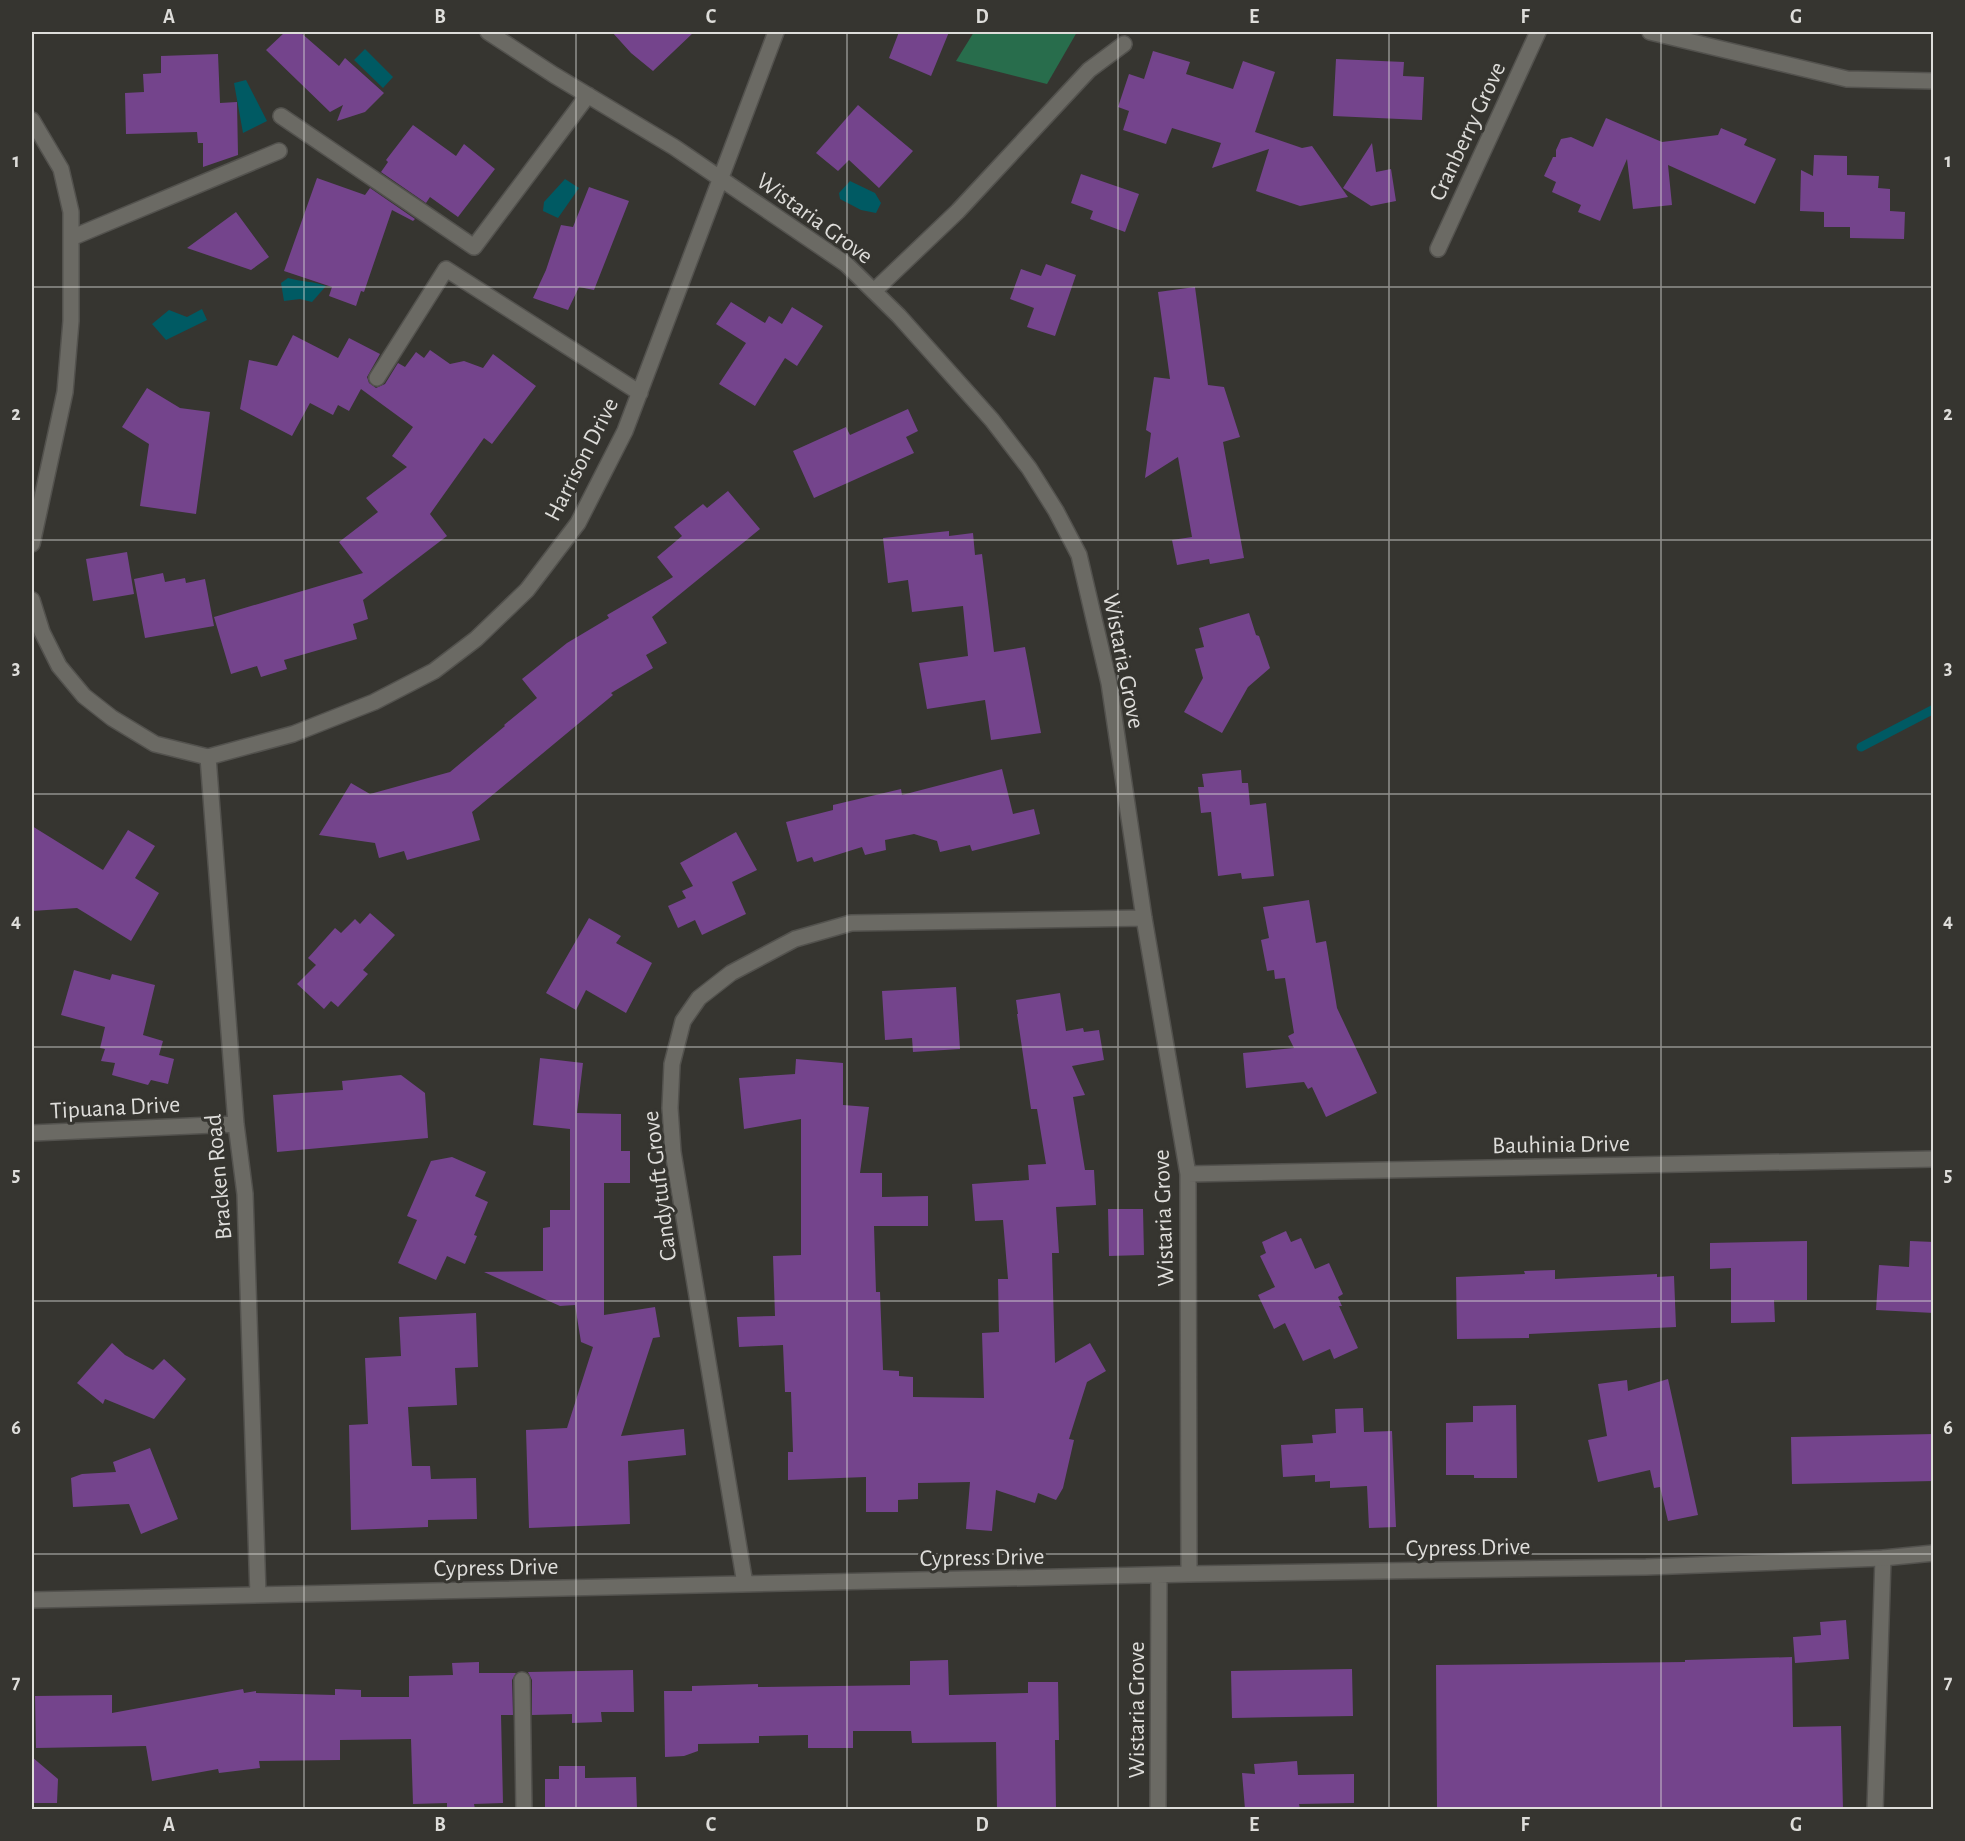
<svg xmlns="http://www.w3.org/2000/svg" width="1965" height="1841" font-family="'Alegreya Sans',sans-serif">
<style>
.green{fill:#286d4c}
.water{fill:#005a63}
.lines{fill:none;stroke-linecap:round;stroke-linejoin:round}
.stream{stroke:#005a63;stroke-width:9}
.building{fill:#74448c}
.lane-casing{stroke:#53524e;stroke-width:18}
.street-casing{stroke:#53524e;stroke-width:18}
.lane{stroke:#6b6a64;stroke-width:15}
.street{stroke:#6b6a64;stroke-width:15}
.grid{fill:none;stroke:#deddda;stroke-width:1.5;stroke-opacity:0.55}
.labels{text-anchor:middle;stroke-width:6;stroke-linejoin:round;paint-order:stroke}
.street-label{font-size:24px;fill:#deddda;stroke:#363530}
.neatline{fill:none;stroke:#deddda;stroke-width:2}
.grid-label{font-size:20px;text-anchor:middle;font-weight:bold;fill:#deddda}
</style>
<rect width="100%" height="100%" fill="#363530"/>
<!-- green -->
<path class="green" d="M 974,32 L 1077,32 L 1047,84 L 956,61 Z"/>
<!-- water -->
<path class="water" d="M 365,49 L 393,77 L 383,88 L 354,60 Z
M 246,80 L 267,121 L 243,133 L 234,83 Z
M 565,179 L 579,188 L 558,218 L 543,211 L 544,202 Z
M 850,181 L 875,193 L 881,203 L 876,213 L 861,210 L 840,199 L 839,193 Z
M 288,278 C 302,282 313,281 326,286 L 312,302 L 300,299 L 284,301 L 281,283 Z
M 202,309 L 207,320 L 166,340 L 152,324 L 169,310 L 187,317 Z"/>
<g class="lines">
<!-- stream -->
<path class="stream" d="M 1861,747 L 1934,709"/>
</g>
<!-- building -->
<path class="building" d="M 285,32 L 300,32 L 339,66 L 345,58 L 384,93 L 365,112 L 337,121 L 343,105 L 330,112 L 266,50 Z
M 612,32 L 694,32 L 653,71 L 631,53 Z
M 899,32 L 949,32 L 931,76 L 889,58 Z
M 1153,51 L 1190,62 L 1186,74 L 1233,89 L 1243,61 L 1275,72 L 1255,132 L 1302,148 L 1312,146 L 1348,197 L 1300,206 L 1256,191 L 1269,149 L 1212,168 L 1221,143 L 1172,128 L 1166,144 L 1123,130 L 1129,111 L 1118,107 L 1129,74 L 1144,79 Z
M 218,54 L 220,103 L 237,102 L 238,155 L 203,167 L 203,143 L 198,143 L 197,132 L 126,134 L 125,93 L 144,92 L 143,74 L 161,73 L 161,56 Z
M 1336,59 L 1404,62 L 1403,76 L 1424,77 L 1422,120 L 1333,116 Z
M 858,105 L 913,151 L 879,188 L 849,160 L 838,171 L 816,153 Z
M 1606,118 L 1662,142 L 1718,135 L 1721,128 L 1747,139 L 1744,145 L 1776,159 L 1755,204 L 1668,165 L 1672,205 L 1633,209 L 1627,159 L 1600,221 L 1578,212 L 1581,205 L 1552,192 L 1556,182 L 1544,176 L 1553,157 L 1556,157 L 1556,150 L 1561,139 L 1571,137 L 1593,147 Z
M 413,125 L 456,156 L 464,144 L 495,169 L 458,217 L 430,197 L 426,203 L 381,172 L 388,162 L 386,160 Z
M 1372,143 L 1376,172 L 1391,169 L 1396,201 L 1371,206 L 1343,188 Z
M 1814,155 L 1847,156 L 1847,175 L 1879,176 L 1878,188 L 1890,189 L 1890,211 L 1905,212 L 1904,239 L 1850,238 L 1850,227 L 1824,227 L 1824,212 L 1800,211 L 1801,170 L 1813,176 Z
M 1081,174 L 1139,194 L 1125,232 L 1090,219 L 1093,211 L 1071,203 Z
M 317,178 L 365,195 L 370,188 L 415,219 L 413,221 L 392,210 L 364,292 L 361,291 L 356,306 L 329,296 L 332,287 L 284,271 Z
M 589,187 L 629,201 L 594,290 L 579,287 L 568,310 L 533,298 L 546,270 L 561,225 L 573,227 Z
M 236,212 L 269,257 L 251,270 L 187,248 Z
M 1046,264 L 1076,275 L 1055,336 L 1027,327 L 1034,308 L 1010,299 L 1021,269 L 1041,276 Z
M 1195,287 L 1208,385 L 1224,387 L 1240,437 L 1223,442 L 1244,558 L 1210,564 L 1209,559 L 1177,565 L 1172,540 L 1192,537 L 1178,457 L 1145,478 L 1151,433 L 1146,430 L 1154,377 L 1170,379 L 1158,292 Z
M 731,302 L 765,323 L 769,316 L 782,324 L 792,307 L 823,326 L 797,366 L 785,358 L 755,406 L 719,384 L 746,343 L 716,324 Z
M 293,335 L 338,358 L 349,338 L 380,354 L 367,377 L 369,383 L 376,388 L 385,384 L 398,363 L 405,367 L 416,352 L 424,358 L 430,350 L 450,364 L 464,361 L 483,368 L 493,354 L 536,386 L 492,444 L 484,438 L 430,514 L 447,536 L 363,600 L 368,619 L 353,624 L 357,639 L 284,660 L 287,669 L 261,677 L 257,666 L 231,674 L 214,617 L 363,573 L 339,542 L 378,512 L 366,498 L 407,467 L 392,456 L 413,427 L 361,389 L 349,411 L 338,405 L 333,415 L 310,403 L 292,436 L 240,409 L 249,360 L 277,366 Z
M 147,388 L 180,408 L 210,412 L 196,514 L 140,506 L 149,444 L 122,427 Z
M 908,409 L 918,431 L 906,437 L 914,453 L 814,498 L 793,451 L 846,427 L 850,435 Z
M 728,491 L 760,529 L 652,617 L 667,643 L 646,655 L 653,668 L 611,693 L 613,695 L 472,812 L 480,840 L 407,860 L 404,851 L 379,858 L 375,843 L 319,835 L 351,783 L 370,794 L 450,772 L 505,726 L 504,725 L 537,698 L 522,679 L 567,643 L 609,618 L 607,615 L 673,577 L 657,557 L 682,536 L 674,527 L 703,504 L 707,508 Z
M 949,531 L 949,536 L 973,533 L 975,555 L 982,554 L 994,652 L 1025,647 L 1041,733 L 991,740 L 985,700 L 927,709 L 919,663 L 968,656 L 963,606 L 912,612 L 908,580 L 888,583 L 883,538 Z
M 127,552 L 134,594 L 93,601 L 86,559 Z
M 163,573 L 165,582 L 185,578 L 186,583 L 205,579 L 214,626 L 145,638 L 134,579 Z
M 1249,613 L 1256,635 L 1259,636 L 1270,668 L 1248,687 L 1222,733 L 1184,712 L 1203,678 L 1195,649 L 1204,647 L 1199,628 Z
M 1002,769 L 1013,814 L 1034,809 L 1040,834 L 972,851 L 970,845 L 940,852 L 937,841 L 914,834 L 885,840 L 886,850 L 865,855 L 862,847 L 814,862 L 812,857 L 797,862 L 786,822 L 833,810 L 833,805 L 901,789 L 902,795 Z
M 1241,770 L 1242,783 L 1248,783 L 1250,805 L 1266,803 L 1274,876 L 1242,879 L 1241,873 L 1218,876 L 1211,812 L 1201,813 L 1198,787 L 1204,787 L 1202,774 Z
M 32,826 L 103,870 L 128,830 L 155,846 L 135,878 L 159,893 L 131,941 L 77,908 L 32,911 Z
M 736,832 L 757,870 L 732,882 L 746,914 L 702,935 L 695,920 L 678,928 L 668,906 L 686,898 L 682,891 L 693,886 L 680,863 Z
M 1309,900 L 1316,943 L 1326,941 L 1337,1008 L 1377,1093 L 1326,1117 L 1312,1087 L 1308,1089 L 1304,1082 L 1246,1088 L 1243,1053 L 1294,1048 L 1288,1036 L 1294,1033 L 1285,978 L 1275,979 L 1274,970 L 1267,971 L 1261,940 L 1269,938 L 1263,907 Z
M 370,913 L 395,935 L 363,970 L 368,974 L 338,1007 L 331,1001 L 324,1009 L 297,984 L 316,965 L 308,958 L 335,928 L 341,933 L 355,919 L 360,924 Z
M 589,918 L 621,936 L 616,943 L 652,963 L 626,1013 L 586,990 L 576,1010 L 546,993 Z
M 74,970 L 110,980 L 112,974 L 155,985 L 143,1035 L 163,1041 L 159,1055 L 174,1059 L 168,1084 L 151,1080 L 148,1085 L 112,1075 L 115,1063 L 101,1061 L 105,1049 L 100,1048 L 105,1027 L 61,1015 Z
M 956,987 L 960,1049 L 913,1052 L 912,1038 L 885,1040 L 882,991 Z
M 1060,993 L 1066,1031 L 1083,1028 L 1084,1032 L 1099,1030 L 1104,1060 L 1072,1066 L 1085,1095 L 1073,1097 L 1085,1170 L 1094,1170 L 1096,1205 L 1056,1207 L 1059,1253 L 1052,1253 L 1055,1363 L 1090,1343 L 1106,1371 L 1087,1382 L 1069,1439 L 1074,1440 L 1063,1488 L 1056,1500 L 1038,1493 L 1035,1503 L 996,1490 L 992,1531 L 966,1529 L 970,1482 L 918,1483 L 918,1499 L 898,1500 L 898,1512 L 866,1512 L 866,1477 L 788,1480 L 788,1452 L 793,1452 L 791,1392 L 785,1392 L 783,1345 L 739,1347 L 737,1317 L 775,1316 L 773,1256 L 801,1255 L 801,1119 L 744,1129 L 739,1078 L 795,1074 L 796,1059 L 843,1063 L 843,1105 L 869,1107 L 860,1173 L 882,1173 L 882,1197 L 928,1196 L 928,1226 L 874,1226 L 876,1292 L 880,1292 L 883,1370 L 899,1371 L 899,1376 L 913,1377 L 913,1397 L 984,1398 L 982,1333 L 999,1332 L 998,1279 L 1008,1279 L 1003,1220 L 975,1221 L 972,1184 L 1029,1180 L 1028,1165 L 1046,1164 L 1037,1109 L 1031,1109 L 1017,1014 L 1018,1014 L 1016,1000 Z
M 540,1058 L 583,1063 L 577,1113 L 621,1114 L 621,1151 L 630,1151 L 630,1183 L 604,1183 L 604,1315 L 655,1307 L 660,1337 L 653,1338 L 621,1436 L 684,1429 L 686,1455 L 628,1461 L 630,1524 L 529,1528 L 526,1430 L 567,1428 L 593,1347 L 581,1342 L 575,1305 L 560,1306 L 484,1272 L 543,1271 L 543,1228 L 550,1227 L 550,1210 L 570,1210 L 570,1129 L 533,1125 Z
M 401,1075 L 425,1093 L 428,1138 L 277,1152 L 273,1095 L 343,1090 L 342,1081 Z
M 452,1157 L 486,1172 L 475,1196 L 488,1202 L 474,1235 L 477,1236 L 465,1264 L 447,1256 L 436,1280 L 398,1263 L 417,1220 L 407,1216 L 431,1161 Z
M 1108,1209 L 1143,1209 L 1144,1255 L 1109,1256 Z
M 1286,1231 L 1291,1242 L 1301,1238 L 1315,1269 L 1329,1263 L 1343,1294 L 1338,1297 L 1342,1306 L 1339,1306 L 1358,1348 L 1334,1359 L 1330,1349 L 1303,1361 L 1285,1323 L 1274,1329 L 1258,1295 L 1275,1287 L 1260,1256 L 1266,1253 L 1262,1242 Z
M 1807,1241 L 1807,1300 L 1774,1300 L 1775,1322 L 1731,1323 L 1731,1268 L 1710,1269 L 1710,1243 Z
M 1910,1241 L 1934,1242 L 1934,1313 L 1876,1310 L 1879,1265 L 1909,1267 Z
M 1555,1270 L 1555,1279 L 1657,1274 L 1657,1277 L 1674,1276 L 1676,1327 L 1529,1334 L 1529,1338 L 1457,1339 L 1456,1277 L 1525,1274 L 1524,1271 Z
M 476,1313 L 478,1367 L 455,1368 L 457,1405 L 408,1407 L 412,1466 L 430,1466 L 431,1479 L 476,1478 L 477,1519 L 428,1520 L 428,1527 L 351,1530 L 349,1425 L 368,1424 L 365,1358 L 401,1356 L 399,1317 Z
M 112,1343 L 125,1355 L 153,1370 L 164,1359 L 186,1379 L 154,1419 L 105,1399 L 103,1404 L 77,1383 Z
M 1668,1379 L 1698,1515 L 1668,1521 L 1660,1487 L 1654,1488 L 1650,1470 L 1598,1482 L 1588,1440 L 1607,1436 L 1598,1384 L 1627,1380 L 1628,1391 Z
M 1516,1405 L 1517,1478 L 1474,1478 L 1474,1475 L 1446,1475 L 1446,1423 L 1473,1422 L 1473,1406 Z
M 1363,1408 L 1364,1432 L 1392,1431 L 1396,1527 L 1369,1528 L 1367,1486 L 1330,1488 L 1330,1481 L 1315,1482 L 1315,1475 L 1283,1477 L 1281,1445 L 1313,1443 L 1312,1435 L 1336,1433 L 1335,1409 Z
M 1934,1434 L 1934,1481 L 1792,1484 L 1791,1437 Z
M 150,1448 L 178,1519 L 141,1534 L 129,1504 L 73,1507 L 71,1478 L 82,1474 L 116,1472 L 113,1462 Z
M 1846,1620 L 1849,1659 L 1795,1663 L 1793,1637 L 1821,1635 L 1820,1622 Z
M 1792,1657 L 1793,1727 L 1841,1726 L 1843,1809 L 1437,1809 L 1436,1665 L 1685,1662 L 1685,1660 Z
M 948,1660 L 949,1695 L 1028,1693 L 1028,1682 L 1058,1682 L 1059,1740 L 1055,1740 L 1056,1809 L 997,1809 L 996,1742 L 912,1743 L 911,1731 L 853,1731 L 853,1748 L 808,1748 L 808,1735 L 759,1736 L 759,1743 L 698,1744 L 698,1751 L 684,1756 L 665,1757 L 664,1691 L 692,1691 L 692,1686 L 758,1684 L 758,1687 L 910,1685 L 910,1661 Z
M 479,1662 L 479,1673 L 516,1673 L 512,1680 L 513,1715 L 501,1715 L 503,1803 L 474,1804 L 475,1809 L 447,1809 L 447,1803 L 413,1804 L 411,1739 L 340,1740 L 340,1760 L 259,1761 L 260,1768 L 219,1773 L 218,1769 L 152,1781 L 146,1746 L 36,1748 L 35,1696 L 112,1695 L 112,1713 L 243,1689 L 244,1693 L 256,1691 L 256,1693 L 335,1695 L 335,1689 L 361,1690 L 361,1697 L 409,1697 L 409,1676 L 453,1675 L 452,1663 Z
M 1352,1669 L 1353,1716 L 1232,1718 L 1231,1671 Z
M 633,1670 L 634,1712 L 601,1712 L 602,1722 L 572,1723 L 572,1714 L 532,1715 L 532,1680 L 528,1672 Z
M 32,1757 L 58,1779 L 57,1803 L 32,1803 Z
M 1297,1761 L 1298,1775 L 1354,1774 L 1354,1803 L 1299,1804 L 1300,1809 L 1245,1809 L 1242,1773 L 1255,1774 L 1254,1764 Z
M 559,1766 L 585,1766 L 585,1778 L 636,1777 L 637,1809 L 545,1809 L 545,1779 L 559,1779 Z"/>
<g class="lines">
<defs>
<path id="lane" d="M 874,291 L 958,211 L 1089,70 L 1124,44
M 1875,1810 L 1883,1558"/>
<path id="street" d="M 488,32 L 554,75 L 674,147 L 846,264 L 899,316 L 992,420 L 1029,468 L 1056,511 L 1079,555 L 1109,683 L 1144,918 L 1188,1174 L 1189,1574
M 1650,32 L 1847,79 L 1934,81
M 281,116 L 474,247 L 588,95
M 32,120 L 61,169 L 71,212 L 71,321 L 65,392 L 32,544
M 71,238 L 279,151
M 1438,249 L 1538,32
M 377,378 L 446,269 L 640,393
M 32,600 L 42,632 L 59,666 L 84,696 L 112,718 L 155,744 L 208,757 L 293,734 L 374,702 L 434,671 L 476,639 L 527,590 L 578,523 L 625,431 L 776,32
M 208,757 L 236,1124 L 245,1194 L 258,1595
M 32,1133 L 236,1124
M 1188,1174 L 1934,1159
M 745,1584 L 673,1152 L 670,1108 L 672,1064 L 683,1021 L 699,998 L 731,973 L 795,939 L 851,923 L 1144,918
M 32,1600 L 1189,1574 L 1646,1567 L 1883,1558 L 1934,1553
M 522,1680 L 524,1810
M 1158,1810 L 1159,1576"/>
</defs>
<!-- lane casing -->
<use href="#lane" class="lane-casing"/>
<!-- street casing -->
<use href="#street" class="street-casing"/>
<!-- lane -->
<use href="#lane" class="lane"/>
<!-- street -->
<use href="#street" class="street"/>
</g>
<!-- grid -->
<path class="grid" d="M 304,32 L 304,1810M 576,32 L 576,1810M 847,32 L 847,1810M 1118,32 L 1118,1810M 1389,32 L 1389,1810M 1661,32 L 1661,1810M 32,287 L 1934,287M 32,540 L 1934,540M 32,794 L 1934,794M 32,1047 L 1934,1047M 32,1301 L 1934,1301M 32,1554 L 1934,1554"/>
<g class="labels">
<!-- street labels -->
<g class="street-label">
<text transform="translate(1467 131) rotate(-65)" y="8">Cranberry Grove</text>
<text transform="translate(815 218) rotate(36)" y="8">Wistaria Grove</text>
<text transform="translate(581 459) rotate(-63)" y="8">Harrison Drive</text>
<text transform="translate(1124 661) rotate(79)" y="8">Wistaria Grove</text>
<text transform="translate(115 1107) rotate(-3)" y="8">Tipuana Drive</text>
<text transform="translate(1561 1144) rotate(-1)" y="8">Bauhinia Drive</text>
<text transform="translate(218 1177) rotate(-95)" y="8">Bracken Road</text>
<text transform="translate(659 1186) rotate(-97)" y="8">Candytuft Grove</text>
<text transform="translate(1163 1218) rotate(-92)" y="8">Wistaria Grove</text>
<text transform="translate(1468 1547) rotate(-1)" y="8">Cypress Drive</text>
<text transform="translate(982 1557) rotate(-1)" y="8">Cypress Drive</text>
<text transform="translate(496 1567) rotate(-1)" y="8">Cypress Drive</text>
<text transform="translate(1136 1710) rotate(-90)" y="8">Wistaria Grove</text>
</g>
</g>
<!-- border -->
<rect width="1965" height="1841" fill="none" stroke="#363530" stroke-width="66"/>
<rect x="33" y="33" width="1899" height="1775" class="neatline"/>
<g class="grid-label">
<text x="169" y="23">A</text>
<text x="440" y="23">B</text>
<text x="711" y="23">C</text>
<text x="982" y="23">D</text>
<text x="1254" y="23">E</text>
<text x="1525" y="23">F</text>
<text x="1796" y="23">G</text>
<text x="16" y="167">1</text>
<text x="1948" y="167">1</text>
<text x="16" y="420">2</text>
<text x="1948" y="420">2</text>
<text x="16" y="674">3</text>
<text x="1948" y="674">3</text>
<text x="16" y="927">4</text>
<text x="1948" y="927">4</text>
<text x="16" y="1181">5</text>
<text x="1948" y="1181">5</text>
<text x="16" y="1434">6</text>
<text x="1948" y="1434">6</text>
<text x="16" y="1688">7</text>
<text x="1948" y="1688">7</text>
<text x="169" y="1831">A</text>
<text x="440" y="1831">B</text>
<text x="711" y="1831">C</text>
<text x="982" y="1831">D</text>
<text x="1254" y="1831">E</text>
<text x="1525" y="1831">F</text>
<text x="1796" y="1831">G</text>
</g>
</svg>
